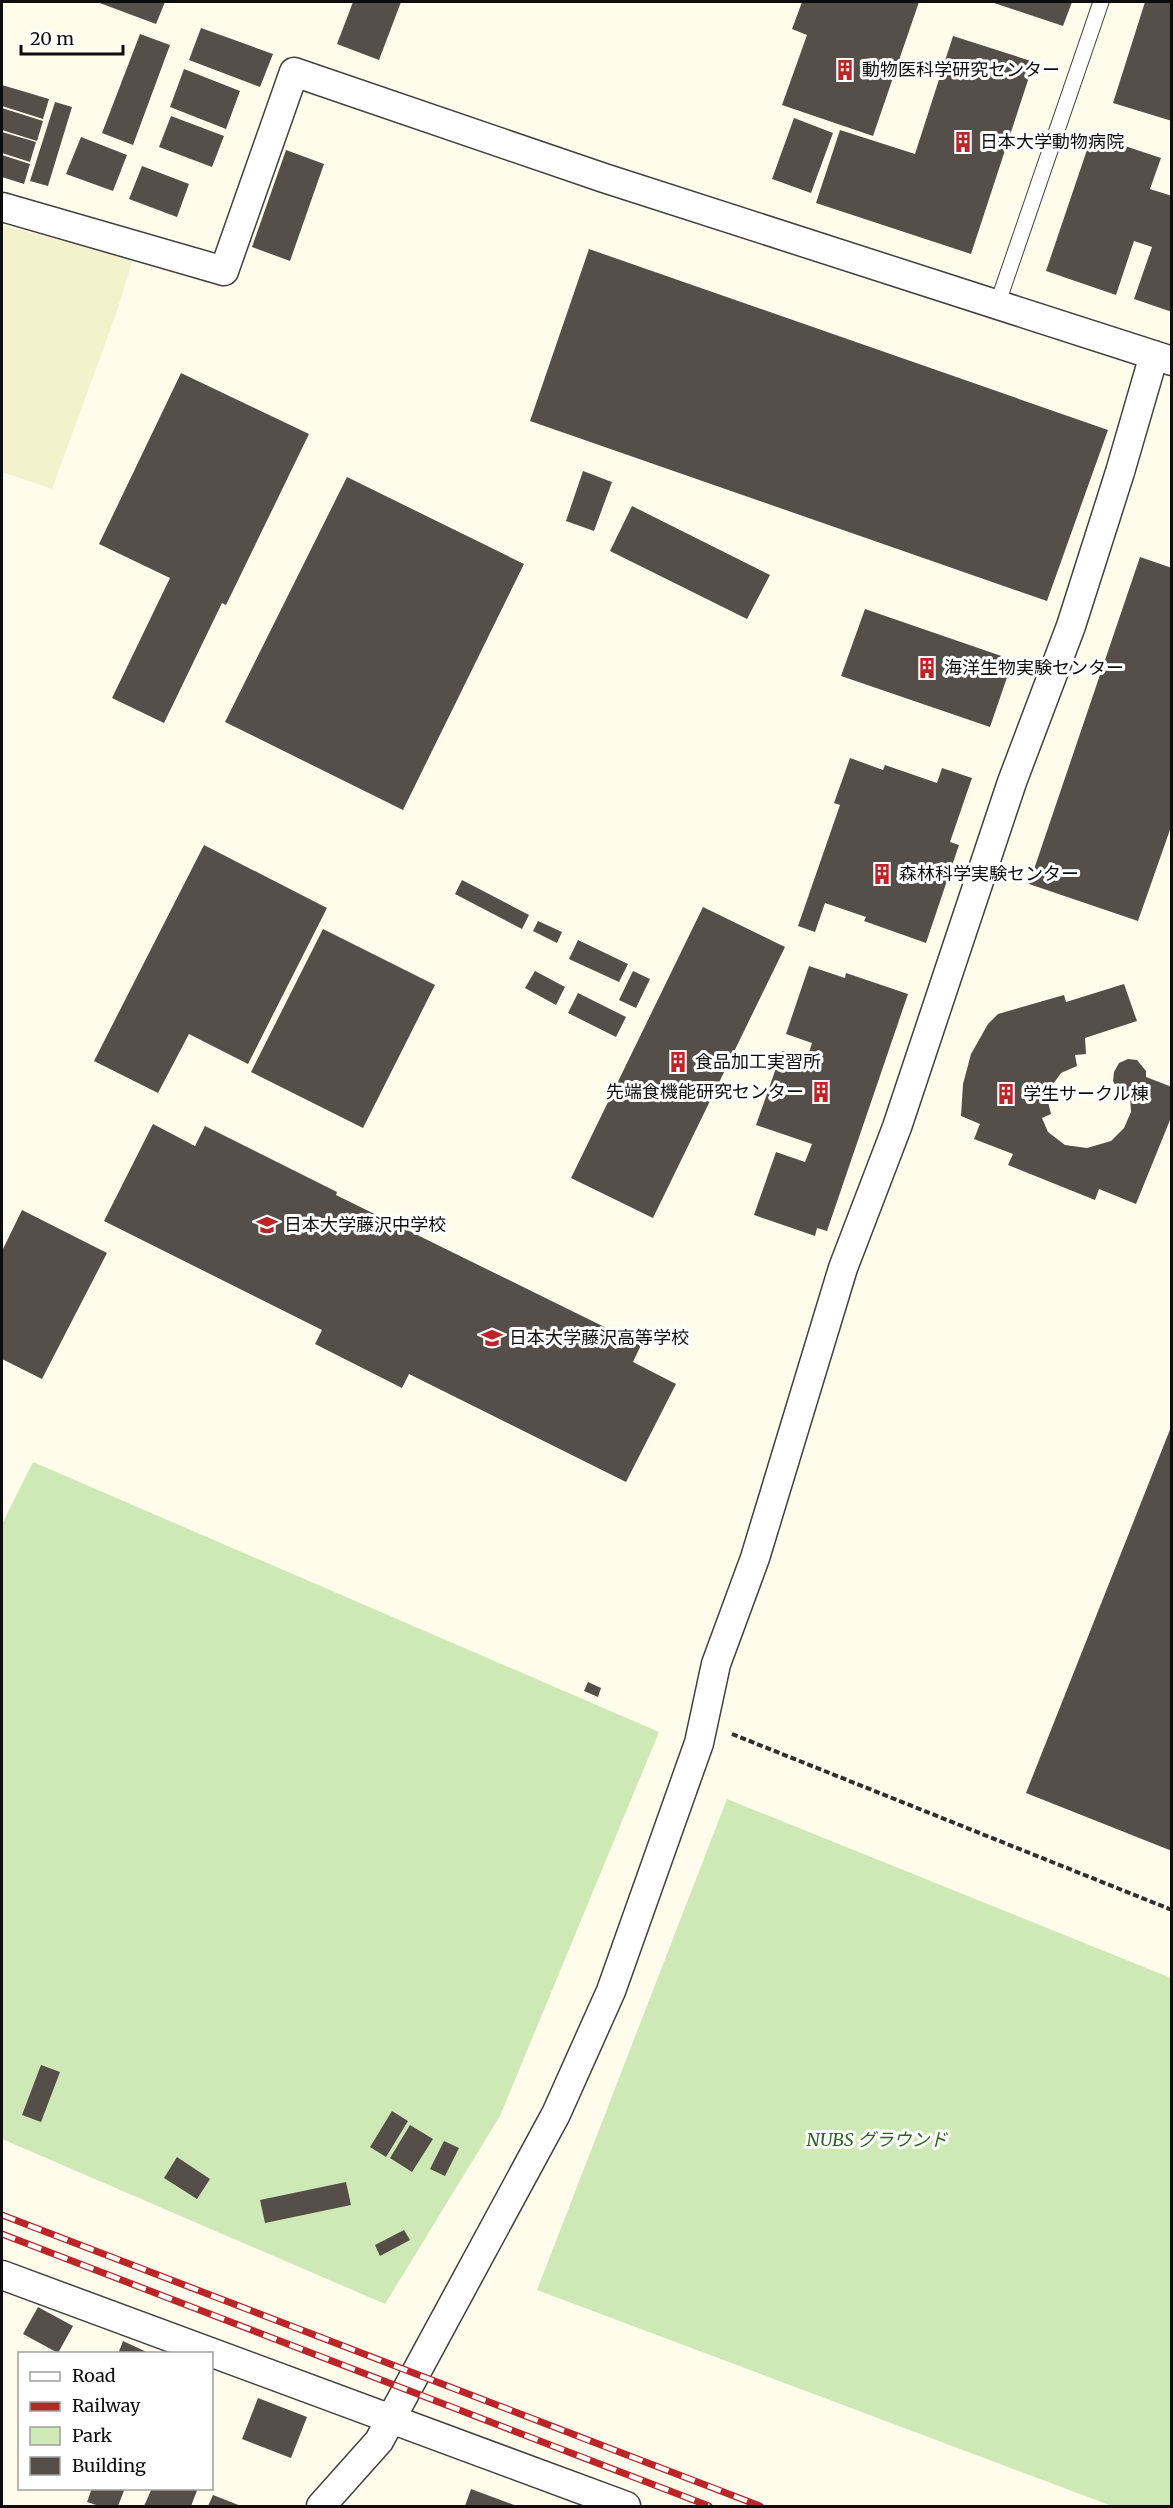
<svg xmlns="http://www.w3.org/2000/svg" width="1173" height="2508" font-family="Merriweather,'Noto Sans JP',serif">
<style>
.farmland{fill:#f4f2cd}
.green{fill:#cfe9b6}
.building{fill:#554e49}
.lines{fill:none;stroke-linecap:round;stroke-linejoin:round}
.service-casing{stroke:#404040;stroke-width:17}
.minor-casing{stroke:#404040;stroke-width:31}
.path{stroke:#2f2f2f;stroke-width:4;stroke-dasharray:6 3;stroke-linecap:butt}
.service{stroke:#fff;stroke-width:15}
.minor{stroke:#fff;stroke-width:28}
.rail-casing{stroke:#bc2528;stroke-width:7}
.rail{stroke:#fff;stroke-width:4.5;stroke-dasharray:14;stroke-linecap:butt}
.labels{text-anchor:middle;stroke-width:6;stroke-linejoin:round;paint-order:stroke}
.poi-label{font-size:18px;fill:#0d0d0d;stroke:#fff;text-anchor:start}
.park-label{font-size:18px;font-style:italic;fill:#2a641d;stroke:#fff}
</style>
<rect width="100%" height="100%" fill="#fffcec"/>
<!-- farmland -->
<path class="farmland" d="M 2,225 L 133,259 L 116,314 L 52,489 L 2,472 Z"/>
<!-- green -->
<path class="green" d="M 33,1462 L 659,1732 L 500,2116 L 385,2304 L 2,2139 L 2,1524 Z
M 727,1799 L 1171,1978 L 1171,2506 L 1112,2506 L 537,2290 Z"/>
<!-- building -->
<path class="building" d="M 97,2 L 165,2 L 156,24 Z
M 353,2 L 401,2 L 379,60 L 337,44 Z
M 802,2 L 919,2 L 873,136 L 782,105 L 807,35 L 792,29 Z
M 991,2 L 1072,2 L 1063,26 Z
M 1145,2 L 1172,2 L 1172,121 L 1113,103 Z
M 201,28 L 273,54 L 260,87 L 189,60 Z
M 140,34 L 170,45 L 133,145 L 102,133 Z
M 953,36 L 1034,62 L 971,254 L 816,203 L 840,130 L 915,154 Z
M 184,69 L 240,91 L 226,129 L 170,107 Z
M 2,85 L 49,99 L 43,119 L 2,106 Z
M 55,102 L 72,107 L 48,186 L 30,181 Z
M 2,108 L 43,121 L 37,141 L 2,130 Z
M 171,116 L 224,136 L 212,167 L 159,147 Z
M 794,118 L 833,133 L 811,193 L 772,179 Z
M 2,132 L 36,142 L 30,162 L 2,153 Z
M 1092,135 L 1161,158 L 1150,189 L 1172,196 L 1172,312 L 1134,299 L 1152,247 L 1134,241 L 1116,295 L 1046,271 Z
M 81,137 L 127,155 L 113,191 L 66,174 Z
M 286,150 L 324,164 L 290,261 L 252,247 Z
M 2,155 L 30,164 L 24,184 L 2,177 Z
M 142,166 L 189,184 L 177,217 L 129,199 Z
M 589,249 L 1108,430 L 1047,601 L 530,421 Z
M 181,373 L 309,434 L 226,605 L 222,603 L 164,723 L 112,698 L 170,578 L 99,544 Z
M 583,471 L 612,482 L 594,531 L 566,521 Z
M 347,477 L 524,564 L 403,810 L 225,722 Z
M 632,506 L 770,575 L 747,619 L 610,551 Z
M 1140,557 L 1172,568 L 1172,824 L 1138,921 L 1029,884 Z
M 865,609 L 1013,660 L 990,727 L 841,676 Z
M 850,758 L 883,770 L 885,765 L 937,783 L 942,768 L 972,778 L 950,842 L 959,845 L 926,943 L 864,921 L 866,917 L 825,903 L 815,932 L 798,926 L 840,805 L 834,803 Z
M 204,845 L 327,908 L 248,1064 L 189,1034 L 158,1093 L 94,1061 Z
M 462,880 L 529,915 L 522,929 L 455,894 Z
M 703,907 L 785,947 L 653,1218 L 571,1178 Z
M 538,921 L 562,932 L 557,943 L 533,931 Z
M 323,929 L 435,985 L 363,1128 L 251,1072 Z
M 578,940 L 628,964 L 619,982 L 569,959 Z
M 809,966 L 845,978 L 846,973 L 908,994 L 827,1231 L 817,1228 L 815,1236 L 754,1215 L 776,1152 L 805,1162 L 812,1144 L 756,1125 L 782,1051 L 807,1059 L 812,1043 L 786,1034 Z
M 535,971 L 565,987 L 556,1005 L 525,988 Z
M 633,971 L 650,979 L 636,1008 L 619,1000 Z
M 1124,984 L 1137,1021 L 1085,1038 L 1086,1054 L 1075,1055 L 1077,1066 L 1061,1073 L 1051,1087 L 1048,1102 L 1051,1114 L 1042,1118 L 1048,1132 L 1065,1145 L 1087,1148 L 1111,1141 L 1124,1128 L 1131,1112 L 1130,1095 L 1117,1088 L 1113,1081 L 1114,1072 L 1119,1063 L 1128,1059 L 1137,1060 L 1146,1071 L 1146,1077 L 1172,1087 L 1172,1115 L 1136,1204 L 1099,1189 L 1095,1200 L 1008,1165 L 1013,1154 L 974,1139 L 980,1124 L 961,1116 L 963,1084 L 971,1054 L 988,1024 L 998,1014 L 1064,995 L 1066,1002 Z
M 578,993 L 626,1017 L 616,1037 L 568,1013 Z
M 153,1124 L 195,1146 L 205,1126 L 337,1192 L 336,1195 L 641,1345 L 633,1362 L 676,1384 L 626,1482 L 409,1374 L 402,1388 L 315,1344 L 322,1330 L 104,1221 Z
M 22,1210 L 107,1253 L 42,1379 L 2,1359 L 2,1251 Z
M 1171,1427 L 1172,1427 L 1172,1851 L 1026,1793 Z
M 588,1682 L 601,1688 L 598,1697 L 584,1691 Z
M 41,2065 L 60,2072 L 41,2122 L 22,2115 Z
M 392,2111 L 408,2121 L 386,2157 L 370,2147 Z
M 410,2125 L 433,2139 L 412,2172 L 390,2158 Z
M 444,2141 L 459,2148 L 445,2176 L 430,2169 Z
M 177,2157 L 210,2179 L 197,2199 L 164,2178 Z
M 346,2182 L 351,2205 L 265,2223 L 260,2200 Z
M 404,2230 L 410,2240 L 380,2256 L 375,2245 Z
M 38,2307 L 73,2326 L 58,2353 L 23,2334 Z
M 123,2341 L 151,2354 L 118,2354 Z
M 258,2398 L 307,2417 L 291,2458 L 242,2439 Z
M 92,2488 L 125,2488 L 118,2506 L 99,2506 L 87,2502 Z
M 152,2488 L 198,2488 L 191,2506 L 144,2506 Z
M 471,2489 L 517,2506 L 465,2506 Z
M 213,2495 L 241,2506 L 208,2506 Z"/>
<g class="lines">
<defs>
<path id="service" d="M 997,305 L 1101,2"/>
<path id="minor" d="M 2,207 L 224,271 L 294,72 L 604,178 L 1172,361
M 2,2275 L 626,2506
M 321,2506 L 379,2441 L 556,2114 L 611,1991 L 699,1743 L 716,1664 L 755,1558 L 843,1268 L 897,1127 L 1012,782 L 1071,626 L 1120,472 L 1154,355"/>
</defs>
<!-- service casing -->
<use href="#service" class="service-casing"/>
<!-- minor casing -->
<use href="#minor" class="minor-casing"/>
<!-- path -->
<path class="path" d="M 732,1734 L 1172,1910"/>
<!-- service -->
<use href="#service" class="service"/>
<!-- minor -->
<use href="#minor" class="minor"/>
<defs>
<path id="rail" d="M 2,2215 L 760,2506
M 2,2234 L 709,2506"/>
</defs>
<!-- rail casing -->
<use href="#rail" class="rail-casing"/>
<!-- rail -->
<use href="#rail" class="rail"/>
</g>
<!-- icons -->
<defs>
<symbol id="building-bare" viewBox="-9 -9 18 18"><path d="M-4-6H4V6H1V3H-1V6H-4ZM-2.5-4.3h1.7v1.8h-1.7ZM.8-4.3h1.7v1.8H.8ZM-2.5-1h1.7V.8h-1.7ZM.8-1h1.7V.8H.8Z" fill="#bc2528" stroke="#fff" stroke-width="2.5" paint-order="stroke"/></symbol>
<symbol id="school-bare" viewBox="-9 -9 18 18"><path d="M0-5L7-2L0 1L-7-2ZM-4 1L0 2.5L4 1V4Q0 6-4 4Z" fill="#bc2528" stroke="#fff" stroke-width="2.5" paint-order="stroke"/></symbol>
</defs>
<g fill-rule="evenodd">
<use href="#building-bare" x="830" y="55" width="30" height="30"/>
<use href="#building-bare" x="948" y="127" width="30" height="30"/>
<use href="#building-bare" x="912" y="653" width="30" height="30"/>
<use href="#building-bare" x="867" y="859" width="30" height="30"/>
<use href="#building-bare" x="663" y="1047" width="30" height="30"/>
<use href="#building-bare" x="806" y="1077" width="30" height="30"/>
<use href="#building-bare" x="991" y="1079" width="30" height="30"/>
<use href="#school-bare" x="252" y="1210" width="30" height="30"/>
<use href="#school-bare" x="477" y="1323" width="30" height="30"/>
</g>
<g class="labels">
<!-- poi labels -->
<g class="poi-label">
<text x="862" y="76">動物医科学研究センター</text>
<text x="980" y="148">日本大学動物病院</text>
<text x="944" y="674">海洋生物実験センター</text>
<text x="899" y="880">森林科学実験センター</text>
<text x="695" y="1068">食品加工実習所</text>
<text x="804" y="1098" text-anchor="end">先端食機能研究センター</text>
<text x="1023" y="1100">学生サークル棟</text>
<text x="284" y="1231">日本大学藤沢中学校</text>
<text x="509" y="1344">日本大学藤沢高等学校</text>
</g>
<!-- park labels -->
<g class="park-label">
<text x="877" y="2146">NUBS グラウンド</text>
</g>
</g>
<!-- border -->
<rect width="1173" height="2508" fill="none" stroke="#0d0d0d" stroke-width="6"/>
<!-- legend -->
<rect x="18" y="2352" width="195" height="138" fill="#ffffff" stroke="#9e9e9e" stroke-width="1.5"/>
<rect x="30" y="2372" width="30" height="9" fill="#ffffff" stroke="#9e9e9e" stroke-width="1.5"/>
<text x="72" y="2382" font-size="18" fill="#0d0d0d">Road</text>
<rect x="30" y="2402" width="30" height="9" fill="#bc2528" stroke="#9e9e9e" stroke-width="1.5"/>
<text x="72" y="2412" font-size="18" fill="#0d0d0d">Railway</text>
<rect x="30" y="2427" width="30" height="18" fill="#cfe9b6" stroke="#9e9e9e" stroke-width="1.5"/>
<text x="72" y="2442" font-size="18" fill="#0d0d0d">Park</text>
<rect x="30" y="2457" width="30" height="18" fill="#554e49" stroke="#9e9e9e" stroke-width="1.5"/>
<text x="72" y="2472" font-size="18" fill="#0d0d0d">Building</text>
<!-- scale -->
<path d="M21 45v9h102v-9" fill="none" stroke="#0d0d0d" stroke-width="3"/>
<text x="30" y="45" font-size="18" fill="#0d0d0d" stroke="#ffffff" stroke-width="4.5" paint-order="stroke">20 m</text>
</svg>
